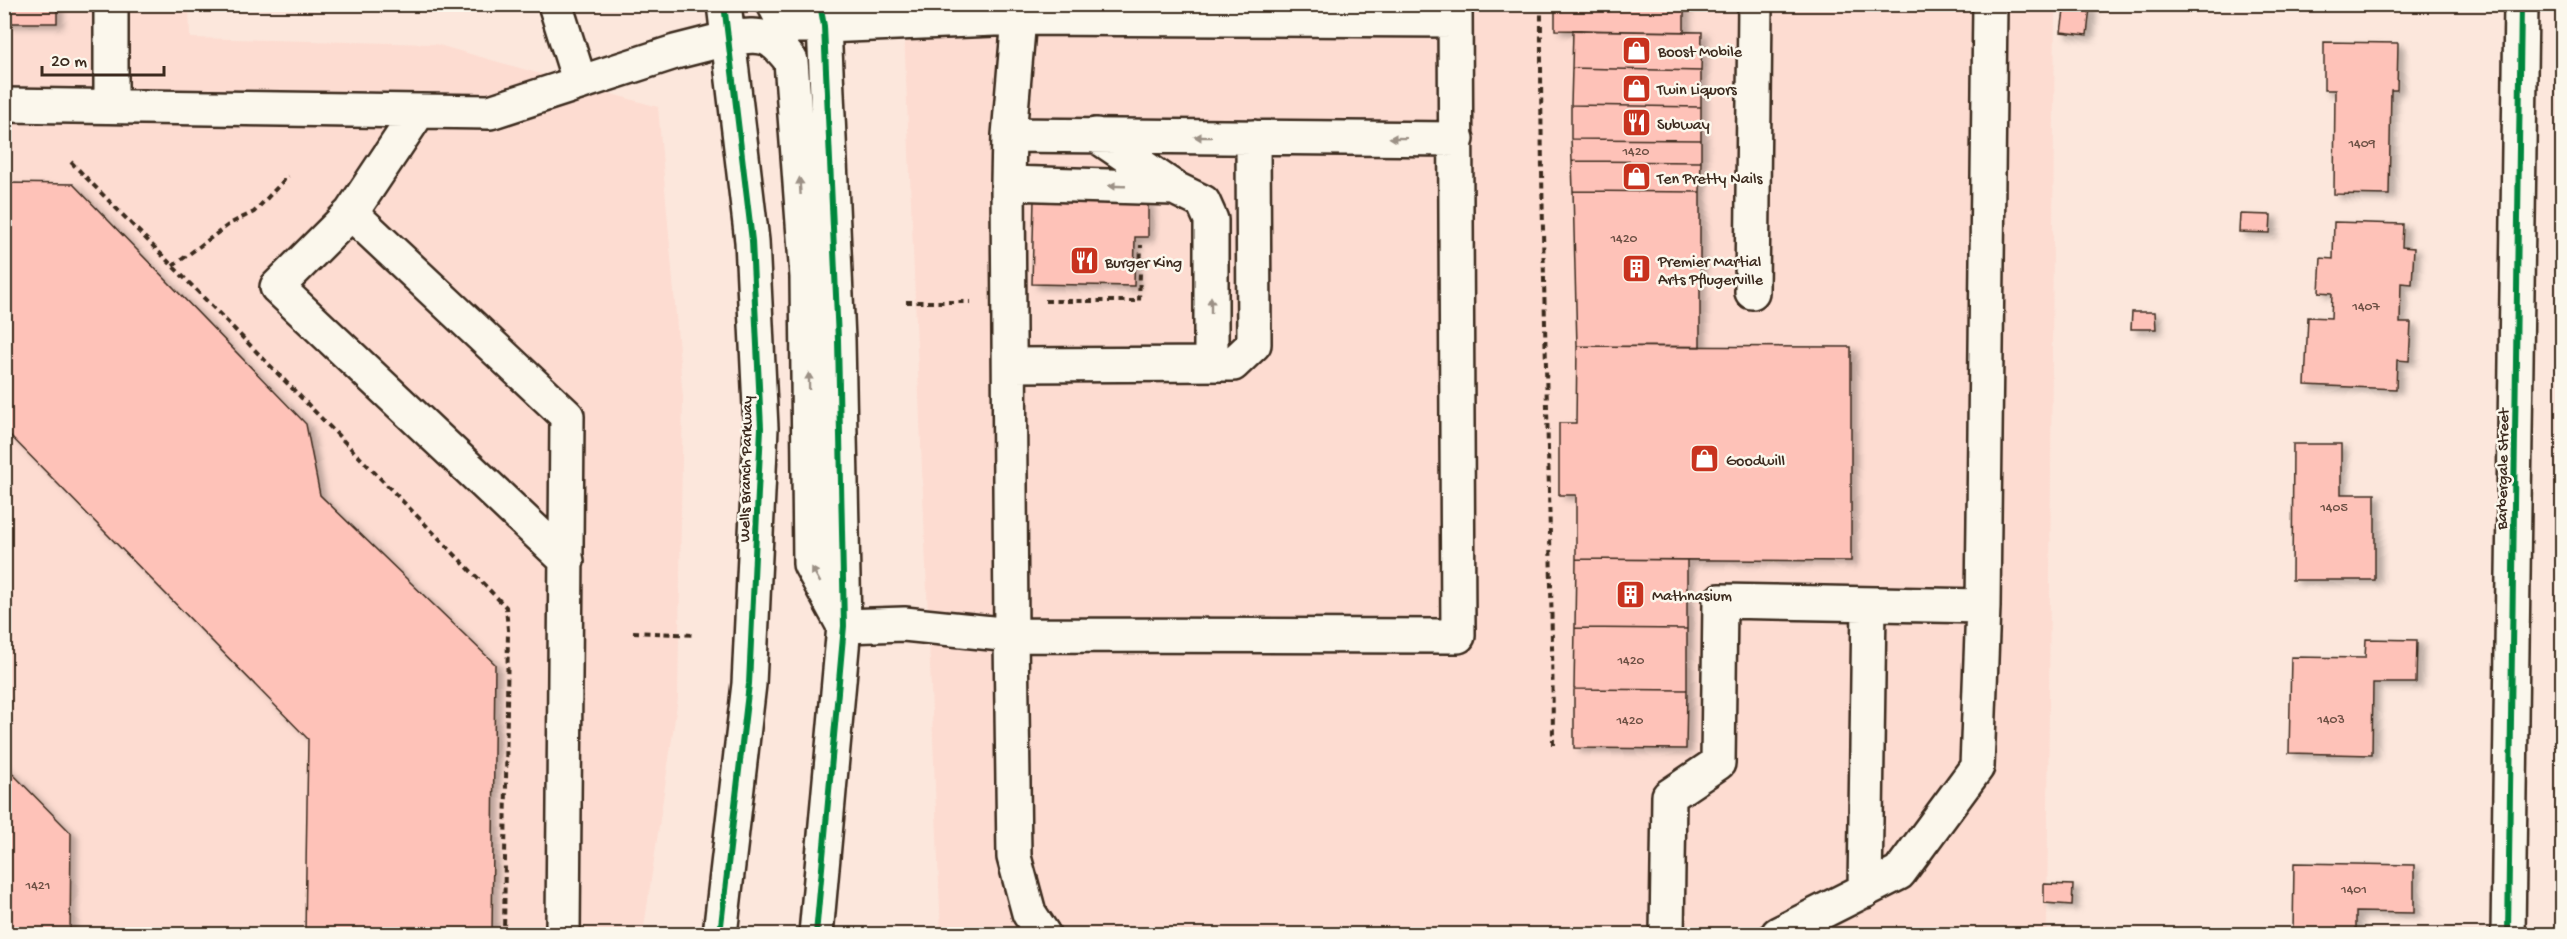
<svg xmlns="http://www.w3.org/2000/svg" width="2567" height="939" font-family="'Gochi Hand',sans-serif">
<style>
.built{fill:#fddcd1}
.building{fill:#fec2b8;stroke:#3b2a1e;stroke-width:1.5;filter:url(#shadow)}
.lines{fill:none;stroke-linecap:round;stroke-linejoin:round}
.minor-casing{stroke:#3b2a1e;stroke-width:38}
.major-casing{stroke:#3b2a1e;stroke-width:38}
.path{stroke:#3b2a1e;stroke-width:4;stroke-dasharray:6 4.5;stroke-linecap:butt}
.minor{stroke:#fbf7ec;stroke-width:33}
.major{stroke:#fbf7ec;stroke-width:33}
.cycleway-casing{stroke:#fbf7ec;stroke-width:10}
.cycleway{stroke:#00873e;stroke-width:6}
.oneway{fill:#9b9085}
.labels{text-anchor:middle;stroke-width:5;stroke-linejoin:round;paint-order:stroke}
.number-label{font-size:14px;fill:#6c5044}
.poi-label{font-size:16px;fill:#3b2a1e;stroke:#fbf7ec;text-anchor:start}
.street-label{font-size:16px;fill:#3b2a1e;stroke:#fbf7ec}
</style>
<defs>
<filter id="shadow"><feDropShadow dx="6" dy="4" stdDeviation="3" flood-color="#0004"/></filter>
</defs>
<rect width="100%" height="100%" fill="#fce7dc"/>
<filter id="ink" filterUnits="userSpaceOnUse"><feTurbulence type="fractalNoise" baseFrequency=".0167" numOctaves="2"/><feDisplacementMap in="SourceGraphic" scale="12" xChannelSelector="R" yChannelSelector="G"/><feConvolveMatrix kernelMatrix="1 2 1 2 8 2 1 2 1" color-interpolation-filters="sRGB"/></filter>
<g filter="url(#ink)">
<!-- built -->
<path class="built" d="M 5,5 L 189,5 L 190,38 L 435,44 L 658,107 L 683,397 L 678,698 L 643,934 L 5,934 Z
M 903,5 L 2055,5 L 2047,934 L 941,934 Z"/>
<!-- building -->
<path class="building" d="M 4,4 L 57,4 L 57,23 L 4,23 Z
M 1555,4 L 1684,4 L 1684,32 L 1555,30 Z
M 2065,4 L 2090,8 L 2087,35 L 2061,32 Z
M 1573,30 L 1702,32 L 1701,71 L 1572,68 Z
M 2324,42 L 2398,43 L 2397,90 L 2391,90 L 2389,195 L 2334,194 L 2335,90 L 2324,90 Z
M 1572,68 L 1701,71 L 1701,107 L 1571,105 Z
M 1571,105 L 1701,107 L 1701,140 L 1571,139 Z
M 1571,139 L 1701,140 L 1701,162 L 1572,161 Z
M 1572,161 L 1701,162 L 1700,192 L 1573,191 Z
M 4,183 L 73,184 L 306,424 L 320,495 L 495,664 L 492,934 L 305,934 L 308,739 L 4,429 Z
M 1573,191 L 1700,192 L 1700,347 L 1577,346 Z
M 1034,199 L 1148,202 L 1148,237 L 1135,237 L 1134,286 L 1032,284 Z
M 2240,214 L 2271,215 L 2270,233 L 2239,232 Z
M 2334,222 L 2403,224 L 2402,247 L 2414,248 L 2412,284 L 2401,283 L 2400,323 L 2411,323 L 2409,361 L 2397,360 L 2396,389 L 2305,385 L 2308,317 L 2331,318 L 2332,293 L 2319,292 L 2321,258 L 2333,259 Z
M 2132,312 L 2155,312 L 2156,329 L 2131,329 Z
M 1577,346 L 1851,347 L 1851,561 L 1576,559 L 1576,495 L 1559,495 L 1559,423 L 1576,423 Z
M 2293,444 L 2341,444 L 2341,494 L 2375,494 L 2375,580 L 2292,580 Z
M 1576,559 L 1687,560 L 1687,629 L 1575,628 Z
M 1575,628 L 1687,629 L 1687,690 L 1574,689 Z
M 2366,639 L 2417,640 L 2416,683 L 2373,683 L 2372,755 L 2289,753 L 2291,657 L 2365,658 Z
M 1574,689 L 1687,690 L 1686,749 L 1574,748 Z
M 4,765 L 71,833 L 70,934 L 4,934 Z
M 2294,863 L 2414,865 L 2414,913 L 2356,912 L 2356,934 L 2293,934 Z
M 2044,884 L 2073,885 L 2072,905 L 2044,903 Z"/>
<g class="lines">
<defs>
<path id="minor" d="M 555,4 L 580,83
M 824,26 L 1019,18 L 1455,20
M 4,105 L 490,112 L 675,52 L 730,38
M 111,106 L 111,4
M 419,111 L 351,213 L 277,287 L 567,561
M 1009,135 L 1457,139
M 1096,135 L 1174,188
M 1008,183 L 1174,188 L 1203,202 L 1211,220 L 1211,364
M 351,213 L 567,416 L 563,934
M 1752,292 L 1755,4
M 1010,365 L 1233,364 L 1254,344 L 1253,137
M 844,626 L 904,624 L 1011,635 L 1008,183 L 1009,135 L 1019,18 L 1017,4
M 1865,891 L 1869,604
M 1043,934 L 1029,913 L 1014,857 L 1011,635 L 1458,636 L 1455,4
M 1667,934 L 1669,796 L 1718,763 L 1720,601 L 1983,606
M 1778,934 L 1899,873 L 1977,767 L 1983,606 L 1990,4
M 2508,934 L 2521,4"/>
<path id="major" d="M 774,4 L 786,26 L 824,26
M 730,38 C 763,34 770,34 791,61 L 807,277 L 810,564 L 841,621
M 720,934 L 749,684 L 761,428 L 752,241 L 724,4
M 816,934 L 844,626 L 838,340 L 824,26 L 820,4"/>
</defs>
<!-- minor casing -->
<use href="#minor" class="minor-casing"/>
<!-- major casing -->
<use href="#major" class="major-casing"/>
<!-- path -->
<path class="path" d="M 1541,4 C 1540,253 1552,501 1553,749
M 71,162 L 506,607 L 508,630 L 504,934
M 173,266 L 231,223 L 254,212 L 288,176
M 1045,301 L 1139,301 L 1141,245
M 906,302 L 971,302
M 633,632 L 694,635"/>
<!-- minor -->
<use href="#minor" class="minor"/>
<!-- major -->
<use href="#major" class="major"/>
<defs>
<path id="cycleway" d="M 720,934 L 749,684 L 761,428 L 752,241 L 724,4
M 816,934 L 844,626 L 838,340 L 824,26 L 820,4
M 2508,934 L 2521,4"/>
</defs>
<!-- cycleway casing -->
<use href="#cycleway" class="cycleway-casing"/>
<!-- cycleway -->
<use href="#cycleway" class="cycleway"/>
</g>
<!-- one-way arrows -->
<defs><path id="oneway-solid" d="M-6-.8H1V-3.2L6.5 0L1 3.2V.8H-6Z" transform="scale(1.5)"/></defs>
<g class="oneway">
<use href="#oneway-solid" transform="translate(1203 137) rotate(-179)"/>
<use href="#oneway-solid" transform="translate(1398 138) rotate(-179)"/>
<use href="#oneway-solid" transform="translate(800 186) rotate(-94)"/>
<use href="#oneway-solid" transform="translate(1117 186) rotate(-178)"/>
<use href="#oneway-solid" transform="translate(1211 305) rotate(-90)"/>
<use href="#oneway-solid" transform="translate(809 381) rotate(-91)"/>
<use href="#oneway-solid" transform="translate(816 575) rotate(-119)"/>
</g>
</g>
<!-- icons -->
<defs>
<symbol id="shop-square" viewBox="-11 -11 22 22"><rect x="-9" y="-9" width="18" height="18" rx="4" fill="#c8321e" stroke="#fbf7ec"/><path d="M-5-2.5h2.3a2.7 3.5 0 0 1 5.4 0H5L5.5 6h-11ZM-1.5-2.5h3a1.5 2.3 0 0 0-3 0Z" fill="#fff"/></symbol>
<symbol id="restaurant-square" viewBox="-11 -11 22 22"><rect x="-9" y="-9" width="18" height="18" rx="4" fill="#c8321e" stroke="#fbf7ec"/><path d="M-5-6h1v4h1v-4h1v4h1v-4h1v5L-1.5 .5V6h-2V.5L-5-1ZM5-6V6H3V1.5H1.5Q1.5-4 5-6Z" fill="#fff"/></symbol>
<symbol id="building-square" viewBox="-11 -11 22 22"><rect x="-9" y="-9" width="18" height="18" rx="4" fill="#c8321e" stroke="#fbf7ec"/><path d="M-4-6H4V6H1V3H-1V6H-4ZM-2.5-4.3h1.7v1.8h-1.7ZM.8-4.3h1.7v1.8H.8ZM-2.5-1h1.7V.8h-1.7ZM.8-1h1.7V.8H.8Z" fill="#fff"/></symbol>
</defs>
<g fill-rule="evenodd">
<use href="#shop-square" x="1620" y="34" width="33" height="33"/>
<use href="#shop-square" x="1620" y="72" width="33" height="33"/>
<use href="#restaurant-square" x="1620" y="106" width="33" height="33"/>
<use href="#shop-square" x="1620" y="160" width="33" height="33"/>
<use href="#restaurant-square" x="1068" y="244" width="33" height="33"/>
<use href="#building-square" x="1620" y="252" width="33" height="33"/>
<use href="#shop-square" x="1688" y="442" width="33" height="33"/>
<use href="#building-square" x="1614" y="578" width="33" height="33"/>
</g>
<g class="labels">
<!-- number labels -->
<g class="number-label">
<text x="2362" y="147">1409</text>
<text x="1636" y="155">1420</text>
<text x="1624" y="242">1420</text>
<text x="2366" y="310">1407</text>
<text x="2334" y="511">1405</text>
<text x="1631" y="664">1420</text>
<text x="2331" y="723">1403</text>
<text x="1630" y="724">1420</text>
<text x="38" y="889">1421</text>
<text x="2354" y="893">1401</text>
</g>
<!-- poi labels -->
<g class="poi-label">
<text x="1658" y="56">Boost Mobile</text>
<text x="1657" y="94">Twin Liquors</text>
<text x="1657" y="129">Subway</text>
<text x="1657" y="183">Ten Pretty Nails</text>
<text x="1658" y="266">Premier Martial<tspan x="1658" dy="18">Arts Pflugerville</tspan></text>
<text x="1105" y="267">Burger King</text>
<text x="1726" y="465">Goodwill</text>
<text x="1652" y="600">Mathnasium</text>
</g>
<!-- street labels -->
<g class="street-label">
<text transform="translate(744 469) rotate(-89)" y="6">Wells Branch Parkway</text>
<text transform="translate(2501 469) rotate(-89)" y="6">Barbergale Street</text>
</g>
</g>
<!-- margin -->
<rect width="2567" height="939" fill="none" stroke="#fbf7ec" stroke-width="24"/>
<rect x="12" y="12" width="2543" height="915" fill="none" stroke="#3b2a1e" stroke-width="2" filter="url(#ink)"/>
<!-- scale -->
<path d="M42 66v9h122v-9" fill="none" stroke="#3b2a1e" stroke-width="3"/>
<text x="51" y="66" font-size="18" fill="#3b2a1e" stroke="#fbf7ec" stroke-width="4.5" paint-order="stroke">20 m</text>
</svg>
